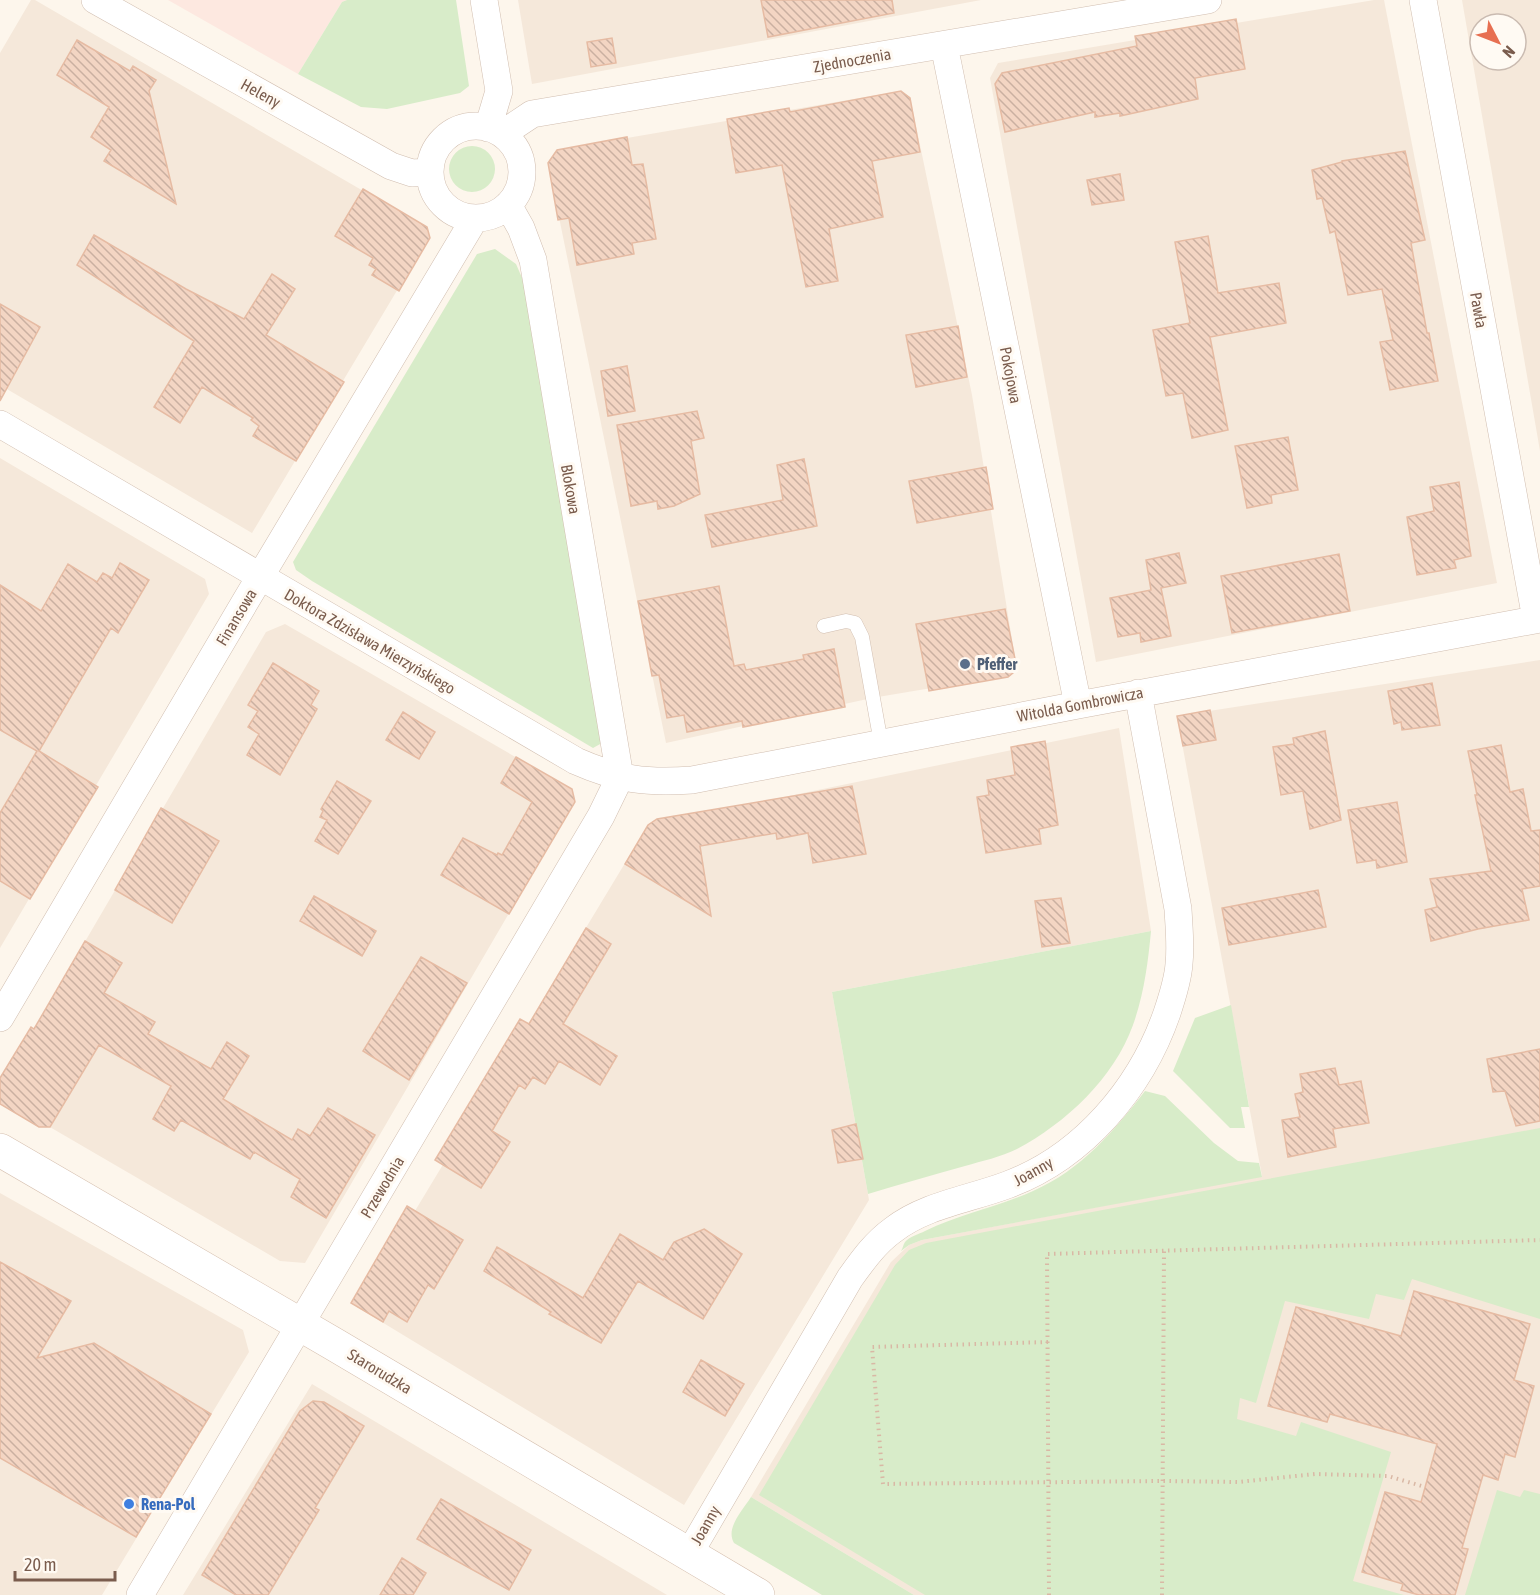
<svg xmlns="http://www.w3.org/2000/svg" width="1540" height="1595" font-family="'Asap Condensed',sans-serif">
<style>
.residential{fill:#f5e8da;fill-rule:evenodd}
.commercial{fill:#fde8e0}
.green{fill:#d8ecc9}
.building{fill:url(#building-back-hatch);stroke:#e6bba3;stroke-width:1.5}
.lines{fill:none;stroke-linecap:round;stroke-linejoin:round}
.lane-casing{stroke:#d1beb0;stroke-width:15}
.street-casing{stroke:#d1beb0;stroke-width:28}
.secondary-casing{stroke:#d6c0b0;stroke-width:34}
.path{stroke:#d9b8a5;stroke-width:4;stroke-dasharray:1.5 4.5;stroke-linecap:butt}
.lane{stroke:#fff;stroke-width:14}
.street{stroke:#fff;stroke-width:27}
.secondary{stroke:#fff;stroke-width:33}
.service-dot{fill:#5c6f8a;stroke:#fffaf3;stroke-width:2}
.shop-dot{fill:#3f7fe0;stroke:#fffaf3;stroke-width:2}
.labels{text-anchor:middle;stroke-width:6;stroke-linejoin:round;paint-order:stroke}
.street-label{font-size:16px;fill:#7a5c4d;stroke:#fffaf3}
.service-label{font-size:16px;font-weight:bold;fill:#4e5e75;stroke:#fffaf3;text-anchor:start}
.shop-label{font-size:16px;font-weight:bold;fill:#366cbe;stroke:#fffaf3;text-anchor:start}
</style>
<defs>
<pattern id="building-back-hatch" width="6" height="6" patternUnits="userSpaceOnUse" patternTransform="scale(1.5)"><rect width="6" height="6" fill="#f3d5c3"/><path d="M-1 5l2 2M0 0l6 6M5-1l2 2" fill="none" stroke="#cab0a1"/></pattern>
</defs>
<rect width="100%" height="100%" fill="#fdf6ec"/>
<!-- residential -->
<path class="residential" d="M 31,0 L 35,0 L 427,228 L 429,237 L 252,533 L 0,385 L 0,53 Z
M 518,0 L 981,0 L 532,84 Z
M 1374,0 L 1384,0 L 1497,583 L 1096,662 L 990,78 L 998,63 Z
M 1462,0 L 1540,0 L 1540,451 ZM 1480,24 L 1516,24 L 1516,60 L 1480,60 Z
M 900,91 L 910,97 L 972,395 L 1016,664 L 1009,675 L 872,698 L 666,743 L 548,163 L 557,150 Z
M 0,458 L 205,579 L 209,594 L 0,948 Z
M 285,624 L 571,789 L 575,800 L 305,1263 L 280,1261 L 0,1098 L 0,1087 L 266,632 Z
M 1540,660 L 1540,1595 L 914,1595 L 751,1497 L 891,1262 L 909,1245 L 922,1240 L 1262,1176 L 1177,716 Z
M 1119,728 L 1151,931 L 832,992 L 869,1200 L 684,1505 L 357,1307 L 648,825 Z
M 0,1193 L 243,1330 L 249,1352 L 102,1595 L 0,1595 Z
M 312,1384 L 667,1595 L 183,1595 Z"/>
<!-- commercial -->
<path class="commercial" d="M 168,0 L 347,0 L 342,2 L 298,74 Z"/>
<!-- green -->
<path class="green" d="M 347,0 L 456,0 L 469,86 L 460,93 L 387,109 L 361,107 L 298,74 L 342,2 Z
M449 169a23 23 0 1 1 46 0a23 23 0 1 1-46 0Z
M 495,249 L 516,264 L 523,280 L 602,743 L 593,748 L 312,581 L 296,570 L 293,562 L 477,254 Z
M 1151,931 C 1148,963 1144,994 1133,1025 C 1114,1078 1066,1123 1017,1149 C 1001,1157 982,1161 965,1166 C 933,1175 900,1184 868,1194 L 832,992 Z
M 1231,1005 L 1249,1107 L 1241,1107 L 1245,1128 L 1230,1128 L 1173,1071 L 1195,1018 Z
M 1145,1091 L 1165,1096 L 1214,1143 L 1238,1161 L 1259,1163 L 1262,1177 L 922,1240 L 909,1245 L 901,1251 C 903,1248 903,1245 905,1242 C 909,1237 919,1234 925,1231 C 960,1214 998,1207 1033,1191 C 1081,1170 1114,1131 1145,1091 Z
M 1540,1128 L 1540,1319 L 1412,1279 L 1404,1300 L 1376,1294 L 1369,1319 L 1285,1301 L 1256,1403 L 1240,1398 L 1237,1419 L 1296,1436 L 1301,1422 L 1391,1452 L 1353,1581 L 1404,1595 L 925,1595 L 759,1495 L 895,1265 L 909,1250 L 926,1243 Z
M 1497,1490 L 1520,1497 L 1524,1490 L 1540,1494 L 1540,1595 L 1465,1595 Z
M 751,1497 L 914,1595 L 822,1595 L 734,1543 C 725,1528 743,1510 751,1497 Z"/>
<!-- building -->
<path class="building" d="M 761,0 L 892,0 L 894,13 L 768,37 Z
M 1236,19 L 1245,69 L 1195,78 L 1198,99 L 1120,116 L 1120,113 L 1095,117 L 1095,112 L 1005,132 L 995,84 L 1002,73 L 1137,46 L 1135,36 Z
M 612,38 L 616,63 L 591,67 L 587,42 Z
M 77,40 L 130,71 L 133,66 L 156,80 L 149,91 L 176,204 L 104,161 L 111,150 L 91,137 L 109,107 L 57,75 Z
M 901,91 L 910,98 L 920,152 L 872,161 L 883,217 L 829,229 L 838,281 L 806,287 L 782,165 L 736,173 L 727,119 L 789,108 L 790,112 Z
M 627,137 L 632,165 L 643,164 L 656,239 L 632,243 L 634,254 L 577,265 L 569,218 L 558,220 L 548,163 L 557,150 Z
M 1405,151 L 1425,240 L 1411,243 L 1427,333 L 1429,333 L 1438,381 L 1390,390 L 1380,342 L 1393,340 L 1382,289 L 1348,295 L 1335,231 L 1330,233 L 1322,198 L 1317,199 L 1312,170 L 1342,162 L 1342,161 Z
M 1120,174 L 1124,200 L 1092,205 L 1087,180 Z
M 363,189 L 427,227 L 430,238 L 399,291 L 372,275 L 376,269 L 369,265 L 373,258 L 335,236 Z
M 94,235 L 186,289 L 244,319 L 272,274 L 295,289 L 266,335 L 344,382 L 296,461 L 253,436 L 259,426 L 251,420 L 253,418 L 202,387 L 180,423 L 154,407 L 194,341 L 77,265 Z
M 1208,236 L 1218,293 L 1279,283 L 1286,323 L 1210,337 L 1228,430 L 1192,438 L 1183,393 L 1166,396 L 1153,330 L 1190,323 L 1175,242 Z
M 0,304 L 40,327 L 0,401 Z
M 958,326 L 967,377 L 916,387 L 906,335 Z
M 627,366 L 635,411 L 608,416 L 601,371 Z
M 697,411 L 704,438 L 691,441 L 700,494 L 674,506 L 658,509 L 657,501 L 631,506 L 617,425 Z
M 1288,437 L 1298,490 L 1271,495 L 1272,503 L 1247,508 L 1235,446 Z
M 804,459 L 817,526 L 712,547 L 705,515 L 783,500 L 777,465 Z
M 986,467 L 993,509 L 917,523 L 909,481 Z
M 1459,482 L 1471,556 L 1454,560 L 1456,568 L 1417,575 L 1407,517 L 1434,511 L 1430,487 Z
M 1179,553 L 1186,583 L 1161,588 L 1171,636 L 1141,642 L 1140,633 L 1118,637 L 1110,598 L 1151,590 L 1146,560 Z
M 1339,554 L 1350,611 L 1232,633 L 1221,576 Z
M 120,563 L 149,580 L 118,633 L 111,628 L 39,751 L 98,787 L 30,899 L 0,881 L 0,813 L 37,751 L 0,730 L 0,585 L 41,611 L 68,564 L 97,582 L 103,573 L 112,578 Z
M 719,586 L 734,666 L 744,664 L 746,670 L 804,659 L 803,655 L 834,649 L 845,707 L 743,727 L 742,721 L 687,732 L 684,715 L 667,718 L 659,675 L 652,676 L 638,601 Z
M 1005,609 L 1016,664 L 1014,672 L 1008,677 L 929,691 L 916,624 Z
M 273,663 L 319,691 L 311,705 L 317,709 L 280,775 L 247,755 L 259,734 L 248,727 L 258,711 L 248,705 Z
M 1432,683 L 1440,725 L 1402,730 L 1401,722 L 1394,724 L 1388,691 Z
M 1210,710 L 1216,740 L 1183,746 L 1177,716 Z
M 403,712 L 435,732 L 419,759 L 386,740 Z
M 1325,731 L 1341,820 L 1310,829 L 1303,791 L 1281,795 L 1273,747 L 1294,744 L 1293,738 Z
M 1045,741 L 1058,825 L 1039,829 L 1041,844 L 986,853 L 977,797 L 989,795 L 987,780 L 1015,775 L 1011,747 Z
M 1501,745 L 1510,792 L 1523,789 L 1531,831 L 1540,830 L 1540,886 L 1522,889 L 1529,920 L 1478,929 L 1431,941 L 1425,910 L 1437,907 L 1430,879 L 1491,871 L 1475,795 L 1477,795 L 1468,751 Z
M 516,757 L 572,789 L 575,802 L 509,914 L 441,875 L 463,838 L 497,855 L 498,853 L 502,855 L 532,802 L 501,783 Z
M 337,781 L 371,801 L 338,854 L 315,841 L 327,820 L 320,817 L 323,811 L 321,809 Z
M 852,786 L 866,854 L 813,863 L 808,833 L 777,839 L 776,833 L 700,846 L 711,916 L 625,864 L 648,825 L 657,819 Z
M 1397,802 L 1407,862 L 1377,868 L 1376,860 L 1357,863 L 1348,810 Z
M 161,808 L 219,841 L 172,923 L 115,890 Z
M 1318,890 L 1326,927 L 1229,945 L 1222,908 Z
M 314,896 L 376,931 L 362,956 L 300,921 Z
M 1061,898 L 1070,943 L 1042,947 L 1035,901 Z
M 586,928 L 611,944 L 563,1024 L 617,1056 L 600,1085 L 559,1061 L 545,1084 L 533,1077 L 525,1089 L 519,1085 L 492,1131 L 510,1142 L 481,1188 L 435,1160 L 520,1019 L 529,1024 Z
M 85,941 L 122,963 L 104,993 L 155,1022 L 148,1034 L 211,1069 L 227,1042 L 249,1056 L 223,1099 L 292,1140 L 298,1129 L 310,1136 L 328,1108 L 375,1135 L 326,1218 L 291,1197 L 300,1179 L 254,1152 L 250,1159 L 181,1120 L 174,1131 L 153,1119 L 171,1086 L 99,1045 L 50,1127 L 39,1127 L 0,1104 L 0,1078 L 31,1027 L 34,1029 Z
M 421,957 L 467,983 L 409,1080 L 363,1051 Z
M 1540,1049 L 1540,1121 L 1516,1126 L 1505,1091 L 1493,1092 L 1487,1059 Z
M 1335,1068 L 1339,1085 L 1361,1081 L 1369,1123 L 1333,1129 L 1336,1147 L 1288,1157 L 1282,1120 L 1300,1117 L 1295,1094 L 1303,1092 L 1300,1074 Z
M 856,1124 L 863,1159 L 838,1163 L 832,1130 Z
M 407,1206 L 463,1240 L 434,1289 L 428,1285 L 407,1322 L 389,1311 L 383,1322 L 351,1303 Z
M 704,1229 L 742,1254 L 703,1319 L 638,1281 L 601,1343 L 549,1314 L 551,1312 L 484,1271 L 497,1247 L 583,1298 L 620,1234 L 663,1260 L 674,1242 Z
M 0,1262 L 71,1301 L 37,1358 L 94,1343 L 211,1414 L 136,1537 L 0,1458 Z
M 1414,1291 L 1530,1324 L 1514,1380 L 1534,1386 L 1515,1457 L 1505,1454 L 1498,1480 L 1483,1475 L 1462,1548 L 1468,1549 L 1455,1595 L 1419,1595 L 1401,1590 L 1403,1584 L 1362,1572 L 1385,1492 L 1421,1502 L 1437,1444 L 1330,1414 L 1327,1422 L 1268,1406 L 1296,1307 L 1401,1336 Z
M 701,1360 L 744,1384 L 725,1416 L 683,1392 Z
M 313,1401 L 324,1402 L 364,1426 L 315,1508 L 319,1510 L 268,1595 L 236,1595 L 202,1575 L 300,1411 Z
M 441,1499 L 531,1550 L 509,1590 L 417,1539 Z
M 402,1558 L 426,1573 L 413,1595 L 380,1595 Z"/>
<g class="lines">
<defs>
<path id="lane" d="M 824,626 L 846,621 L 855,623 L 862,637 L 881,743"/>
<path id="street" d="M 95,0 L 391,166 L 412,173 L 430,172
M 484,0 L 499,91 L 488,128
M 1423,0 L 1536,619
M 944,45 L 1078,705
M430 172a46 46 0 1 1 92 0a46 46 0 1 1-92 0Z
M 502,134 L 532,114 L 1208,0
M 508,205 L 521,228 L 533,260 L 620,777
M 0,424 L 576,761 C 619,780 646,783 692,780 L 1078,705 L 1540,619
M 0,1018 L 245,602 L 475,218
M 689,1554 L 850,1278 C 863,1260 875,1243 893,1230 C 925,1205 970,1199 1007,1185 C 1083,1157 1141,1088 1167,1013 C 1172,998 1178,980 1179,964 C 1181,946 1179,928 1178,909 L 1138,693
M 140,1595 L 601,816 L 620,777"/>
<path id="secondary" d="M 0,1150 L 332,1343 L 758,1595"/>
</defs>
<!-- lane casing -->
<use href="#lane" class="lane-casing"/>
<!-- street casing -->
<use href="#street" class="street-casing"/>
<!-- secondary casing -->
<use href="#secondary" class="secondary-casing"/>
<!-- path -->
<path class="path" d="M 1048,1342 L 872,1347 L 883,1484 L 1163,1481 L 1238,1482 L 1315,1474 L 1388,1476 L 1425,1487
M 1049,1595 L 1047,1254 L 1540,1240
M 1162,1595 L 1164,1251"/>
<!-- lane -->
<use href="#lane" class="lane"/>
<!-- street -->
<use href="#street" class="street"/>
<!-- secondary -->
<use href="#secondary" class="secondary"/>
</g>
<!-- markers -->
<circle class="service-dot" cx="965" cy="664" r="6"/>
<circle class="shop-dot" cx="129" cy="1504" r="6"/>
<g class="labels">
<!-- street labels -->
<g class="street-label">
<text transform="translate(852 60) rotate(-10)" y="6">Zjednoczenia</text>
<text transform="translate(261 93) rotate(29)" y="6">Heleny</text>
<text transform="translate(1479 310) rotate(80)" y="6">Pawła</text>
<text transform="translate(1011 375) rotate(79)" y="6">Pokojowa</text>
<text transform="translate(571 489) rotate(80)" y="6">Blokowa</text>
<text transform="translate(236 617) rotate(-59)" y="6">Finansowa</text>
<text transform="translate(370 641) rotate(30)" y="6">Doktora Zdzisława Mierzyńskiego</text>
<text transform="translate(1080 704) rotate(-11)" y="6">Witolda Gombrowicza</text>
<text transform="translate(1033 1171) rotate(-29)" y="6">Joanny</text>
<text transform="translate(382 1187) rotate(-59)" y="6">Przewodnia</text>
<text transform="translate(380 1371) rotate(31)" y="6">Starorudzka</text>
<text transform="translate(705 1525) rotate(-60)" y="6">Joanny</text>
</g>
<!-- service labels -->
<g class="service-label">
<text x="977" y="670">Pfeffer</text>
</g>
<!-- shop labels -->
<g class="shop-label">
<text x="141" y="1510">Rena-Pol</text>
</g>
</g>
<!-- north arrow -->
<g transform="translate(1498 42) rotate(132)"><circle r="28" fill="#fffaf3" stroke="#cabbb1" stroke-width="1.5"/>
<path d="M0-4.5L10 22L0 15L-10 22Z" fill="#e76f51"/>
<text y="-9" font-size="16" font-weight="bold" text-anchor="middle" fill="#7a5c4d">N</text>
</g>
<!-- scale -->
<path d="M15 1571v9h100v-9" fill="none" stroke="#7a5c4d" stroke-width="3"/>
<text x="24" y="1571" font-size="18" fill="#7a5c4d" stroke="#fffaf3" stroke-width="4.5" paint-order="stroke">20 m</text>
</svg>
